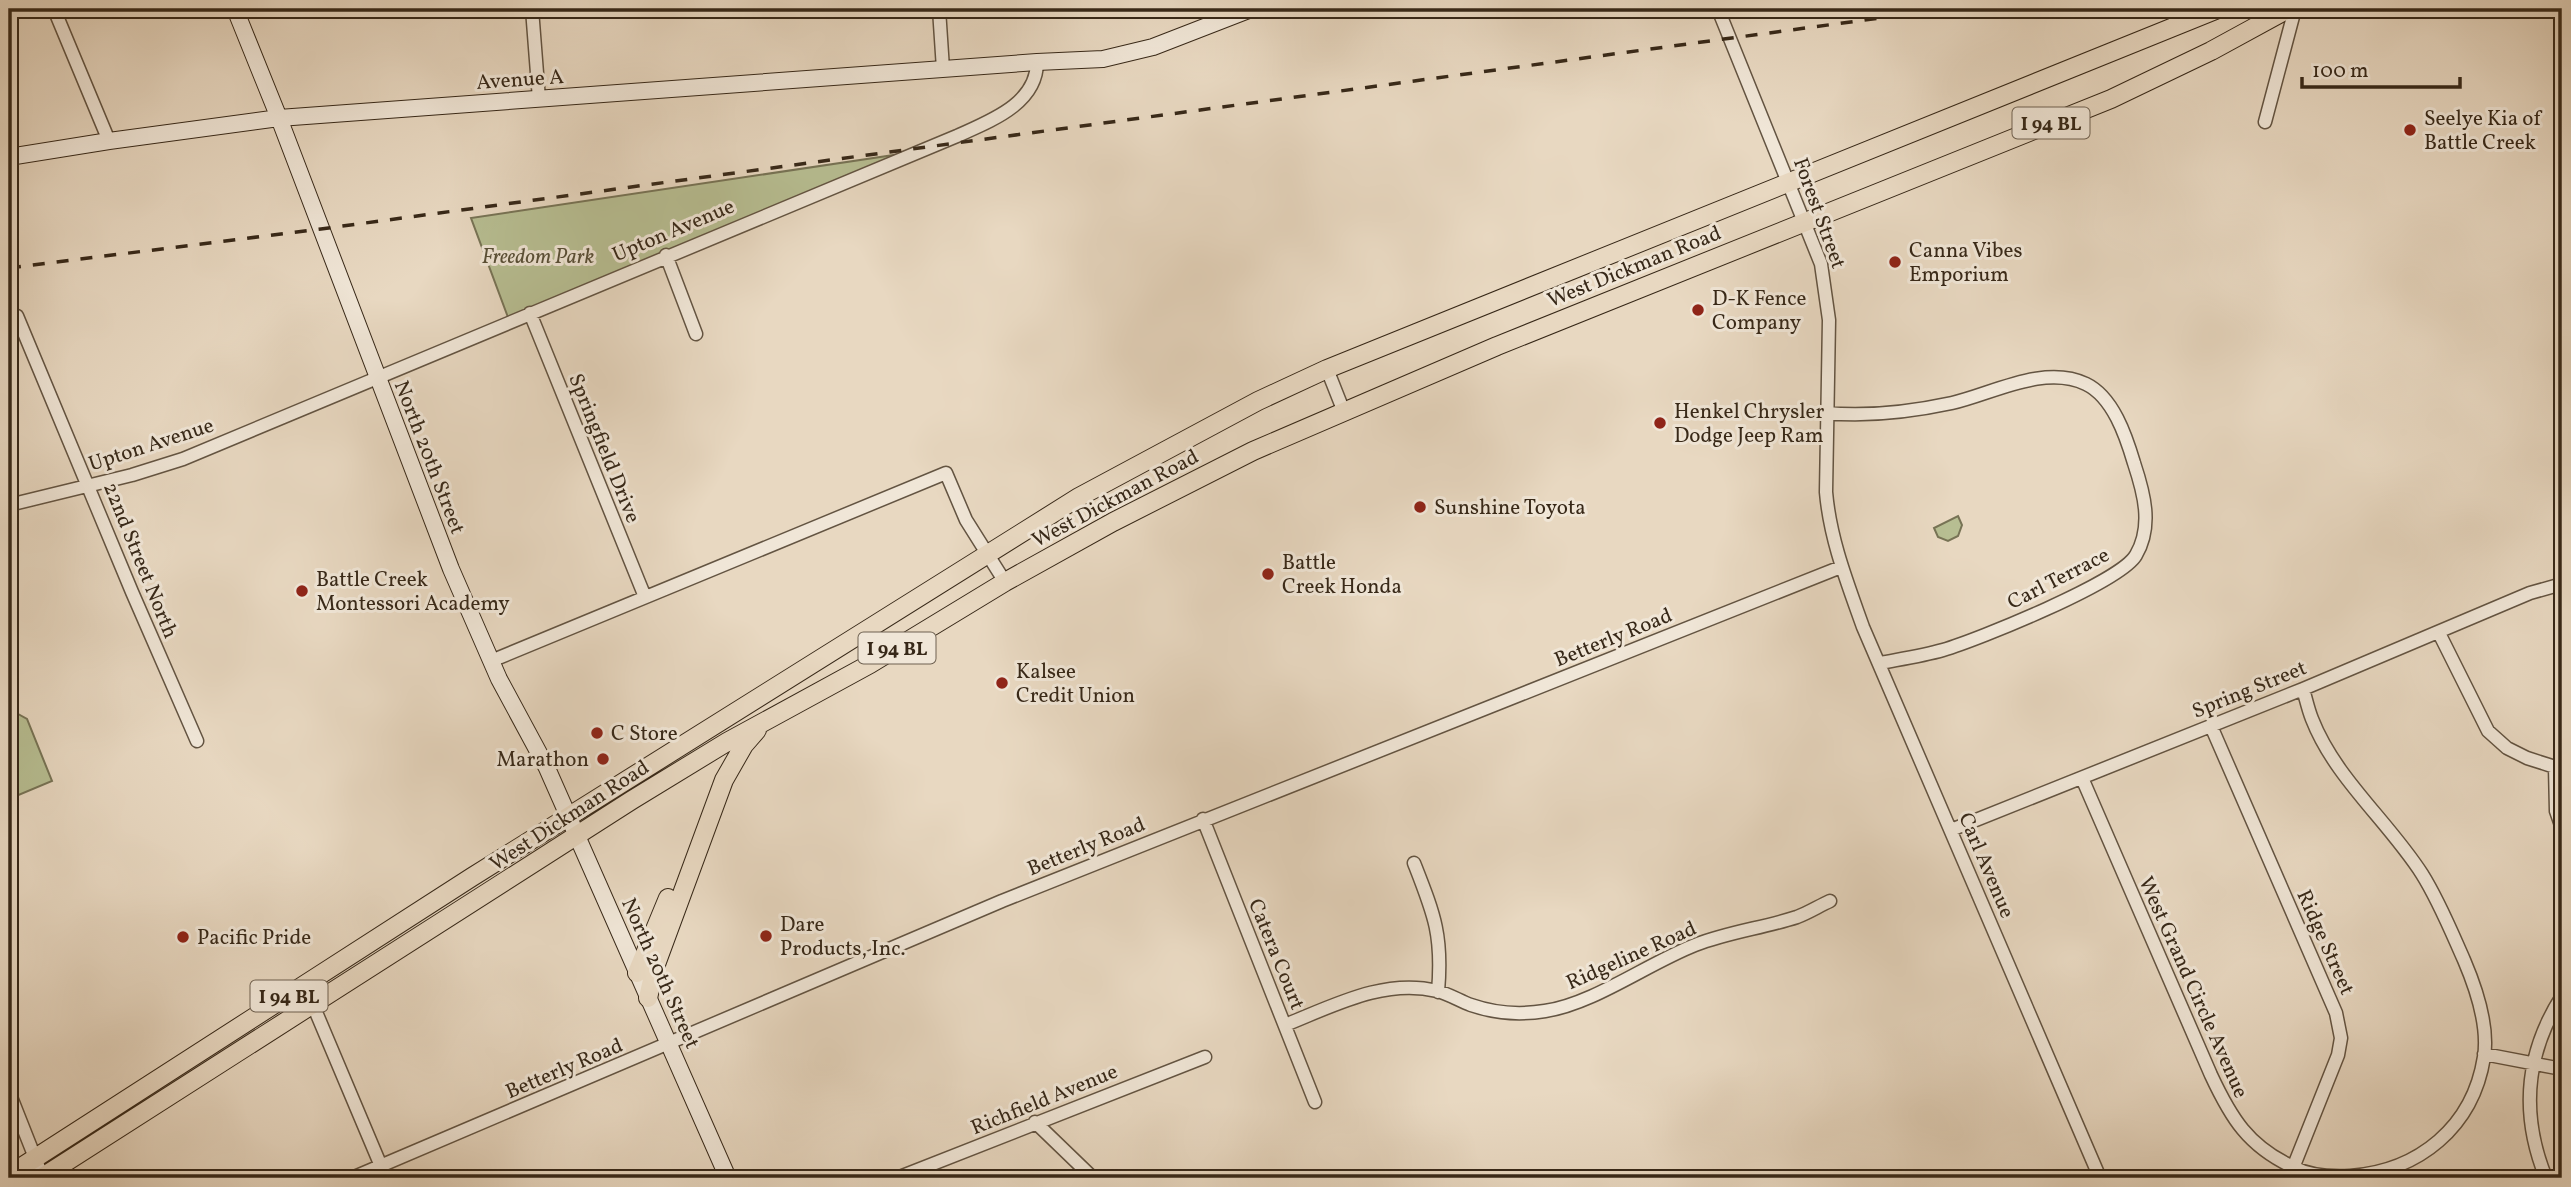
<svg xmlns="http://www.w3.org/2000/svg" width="2571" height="1187" font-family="Vollkorn,serif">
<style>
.green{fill:#b7be92;stroke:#777355;stroke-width:2}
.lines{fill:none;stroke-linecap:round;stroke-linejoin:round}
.street-casing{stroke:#635442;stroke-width:15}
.secondary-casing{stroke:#372818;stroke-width:18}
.primary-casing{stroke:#372818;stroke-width:20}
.street{stroke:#f0e6d7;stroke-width:12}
.secondary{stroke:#f0e6d7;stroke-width:16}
.primary{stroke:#e8d8c1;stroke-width:18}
.rail{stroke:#372818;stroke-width:3.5;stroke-dasharray:12 12;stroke-linecap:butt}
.poi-dot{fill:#8f2418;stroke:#f0e6d7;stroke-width:2.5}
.labels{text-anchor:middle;stroke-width:6;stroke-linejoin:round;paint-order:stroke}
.shield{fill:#f0e6d7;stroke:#6e6151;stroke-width:2}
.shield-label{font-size:19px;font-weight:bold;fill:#372818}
.street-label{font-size:21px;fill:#372818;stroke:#f0e6d7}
.poi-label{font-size:21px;fill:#372818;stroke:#f0e6d7;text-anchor:start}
.park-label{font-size:21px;font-style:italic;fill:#574e36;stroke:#f0e6d7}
</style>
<rect width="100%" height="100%" fill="#e8d8c1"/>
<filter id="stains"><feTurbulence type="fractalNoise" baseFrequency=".00286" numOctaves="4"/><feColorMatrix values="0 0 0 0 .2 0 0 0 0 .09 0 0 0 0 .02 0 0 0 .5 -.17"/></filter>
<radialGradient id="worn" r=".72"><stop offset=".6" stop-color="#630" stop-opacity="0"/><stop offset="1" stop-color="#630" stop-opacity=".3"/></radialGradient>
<!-- green -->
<path class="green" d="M 907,153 L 509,320 L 471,218 Z
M 1958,516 L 1962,525 L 1958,536 L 1948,541 L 1938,537 L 1934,528 Z
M 9,709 L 27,719 L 52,781 L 9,799 Z"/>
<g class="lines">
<defs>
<path id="street" d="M 54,9 L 109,141
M 532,9 L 539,99
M 939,9 L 943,69
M 1718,9 L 1821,264 L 1829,320 L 1826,492 C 1830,539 1847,582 1863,627 L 2100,1178
M 2265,122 L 2295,9
M 666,255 L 696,334
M 530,313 L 645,597
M 17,316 L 132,592 L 197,741
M 1327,369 L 1344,412
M 1826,413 C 1869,417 1910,412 1952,403 C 1992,394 2044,364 2086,384 C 2113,397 2126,436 2134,463 C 2144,493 2153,526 2136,555 C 2121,582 1977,640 1943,650 C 1922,656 1901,659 1880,663
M 9,505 L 132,475 L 183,459 L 957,136 C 990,121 1037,104 1037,62
M 2439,633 L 2488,731 L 2507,748 L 2527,758 L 2555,767 L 2562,764
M 491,661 L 946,473 L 966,520 L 1005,582
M 2211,726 L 2336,1013 L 2341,1038 L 2338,1055 L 2289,1178
M 2555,767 L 2556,811 L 2562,828
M 2082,778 L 2211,1075 C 2231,1118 2248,1146 2293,1167 C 2310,1176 2331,1177 2350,1176 C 2419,1171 2473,1127 2484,1057 C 2489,1025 2476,988 2464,960 C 2451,931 2439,901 2422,874 C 2388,821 2335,778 2312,719 C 2308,709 2306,699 2303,689
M 1203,819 L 1315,1102
M 1951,830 L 2303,689 L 2530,593 L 2562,584
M 1414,863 C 1434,914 1443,935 1438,992
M 305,986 L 386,1178
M 1285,1025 C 1333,1006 1384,978 1437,991 C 1449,994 1460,1001 1471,1005 C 1494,1013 1521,1015 1545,1011 C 1593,1004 1647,964 1695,945 C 1728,932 1763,928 1797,917 C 1808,913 1819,906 1830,901
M 2484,1054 L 2562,1069
M 9,1092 L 43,1178
M 1035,1122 L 1093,1178
M 352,1178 L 1002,901 L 1841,567
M 897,1178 L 1205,1057
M 2546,1178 C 2520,1114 2525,1054 2562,996"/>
<path id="secondary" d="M 235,9 L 279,118 L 451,569 L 499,679 L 547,768 L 728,1178
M 9,157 L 109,141 L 279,118 L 1037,62 L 1103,59 L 1153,47 L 1251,9"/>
<path id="primary" d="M 637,973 L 668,898
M 648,998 L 655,967 L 724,780 L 744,745 L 757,730
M 9,1175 L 472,877 L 1079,497 L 1258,401 L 1327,369 L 2218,9
M 41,1178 L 632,800 L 727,742 L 870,664 L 1005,582 L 1113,522 L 1253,451 L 1497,346 L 2111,99 L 2211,51 L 2288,9"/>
</defs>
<!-- street casing -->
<use href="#street" class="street-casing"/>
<!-- secondary casing -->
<use href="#secondary" class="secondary-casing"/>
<!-- primary casing -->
<use href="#primary" class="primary-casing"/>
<!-- street -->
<use href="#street" class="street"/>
<!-- secondary -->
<use href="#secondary" class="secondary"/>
<!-- primary -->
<use href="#primary" class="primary"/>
<!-- rail -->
<path class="rail" d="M 9,268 L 321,229 L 1946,9"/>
</g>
<!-- markers -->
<g class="poi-dot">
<circle cx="2410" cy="130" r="7"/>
<circle cx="1895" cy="262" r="7"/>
<circle cx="1698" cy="310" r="7"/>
<circle cx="1660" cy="423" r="7"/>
<circle cx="1420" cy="507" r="7"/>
<circle cx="1268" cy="574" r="7"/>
<circle cx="302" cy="591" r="7"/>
<circle cx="1002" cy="683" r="7"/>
<circle cx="597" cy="733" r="7"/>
<circle cx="603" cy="759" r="7"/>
<circle cx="766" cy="936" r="7"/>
<circle cx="183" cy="937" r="7"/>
</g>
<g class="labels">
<!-- shield labels -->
<g class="shield">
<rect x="2012.5" y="107.5" width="77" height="31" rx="5"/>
<rect x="858.5" y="632.5" width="77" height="31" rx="5"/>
<rect x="250.5" y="980.5" width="77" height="31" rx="5"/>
</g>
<g class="shield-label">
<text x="2051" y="130">I 94 BL</text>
<text x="897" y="655">I 94 BL</text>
<text x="289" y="1003">I 94 BL</text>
</g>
<!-- street labels -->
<g class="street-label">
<text transform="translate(520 79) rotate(-4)" y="7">Avenue A</text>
<text transform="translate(1820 213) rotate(70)" y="7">Forest Street</text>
<text transform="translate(673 230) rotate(-23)" y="7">Upton Avenue</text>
<text transform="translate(1634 266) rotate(-22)" y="7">West Dickman Road</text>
<text transform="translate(151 444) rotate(-18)" y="7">Upton Avenue</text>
<text transform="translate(605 448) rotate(68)" y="7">Springfield Drive</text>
<text transform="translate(430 457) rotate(69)" y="7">North 20th Street</text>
<text transform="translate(1115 498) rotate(-28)" y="7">West Dickman Road</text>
<text transform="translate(141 560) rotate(68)" y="7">22nd Street North</text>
<text transform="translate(2058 578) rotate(-27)" y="7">Carl Terrace</text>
<text transform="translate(1613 637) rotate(-22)" y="7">Betterly Road</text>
<text transform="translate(2249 689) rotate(-22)" y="7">Spring Street</text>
<text transform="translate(569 815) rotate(-33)" y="7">West Dickman Road</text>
<text transform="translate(1086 846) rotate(-22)" y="7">Betterly Road</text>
<text transform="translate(1987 865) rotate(67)" y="7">Carl Avenue</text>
<text transform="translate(2326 942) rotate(66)" y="7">Ridge Street</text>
<text transform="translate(1277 954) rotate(68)" y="7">Catera Court</text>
<text transform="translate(1631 955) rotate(-24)" y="7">Ridgeline Road</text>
<text transform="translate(661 973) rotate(66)" y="7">North 20th Street</text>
<text transform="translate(2194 987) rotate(66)" y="7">West Grand Circle Avenue</text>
<text transform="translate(564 1068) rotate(-23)" y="7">Betterly Road</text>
<text transform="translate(1044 1099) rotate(-22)" y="7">Richfield Avenue</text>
</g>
<!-- poi labels -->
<g class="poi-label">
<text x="2424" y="125">Seelye Kia of<tspan x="2424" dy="24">Battle Creek</tspan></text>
<text x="1909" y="257">Canna Vibes<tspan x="1909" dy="24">Emporium</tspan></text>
<text x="1712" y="305">D-K Fence<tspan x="1712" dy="24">Company</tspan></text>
<text x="1674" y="418">Henkel Chrysler<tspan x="1674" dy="24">Dodge Jeep Ram</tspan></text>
<text x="1434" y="514">Sunshine Toyota</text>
<text x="1282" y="569">Battle<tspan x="1282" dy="24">Creek Honda</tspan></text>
<text x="316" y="586">Battle Creek<tspan x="316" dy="24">Montessori Academy</tspan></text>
<text x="1016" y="678">Kalsee<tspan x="1016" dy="24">Credit Union</tspan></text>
<text x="611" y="740">C Store</text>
<text x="589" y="766" text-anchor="end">Marathon</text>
<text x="780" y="931">Dare<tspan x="780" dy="24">Products, Inc.</tspan></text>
<text x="197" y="944">Pacific Pride</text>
</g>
<!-- park labels -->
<g class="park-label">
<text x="538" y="263">Freedom Park</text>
</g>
</g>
<!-- margin -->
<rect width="2571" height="1187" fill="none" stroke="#e8d8c1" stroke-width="35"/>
<rect x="10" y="10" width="2550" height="1166" fill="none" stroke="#372818" stroke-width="3.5"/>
<rect x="18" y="18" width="2536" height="1152" fill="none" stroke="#372818" stroke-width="2"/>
<!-- scale -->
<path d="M2302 77v10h158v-10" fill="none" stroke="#372818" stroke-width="3.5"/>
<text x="2312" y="77" font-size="21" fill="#372818" stroke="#f0e6d7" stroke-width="5" paint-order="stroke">100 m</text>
<rect width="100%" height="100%" filter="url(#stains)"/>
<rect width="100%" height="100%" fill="url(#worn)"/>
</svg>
